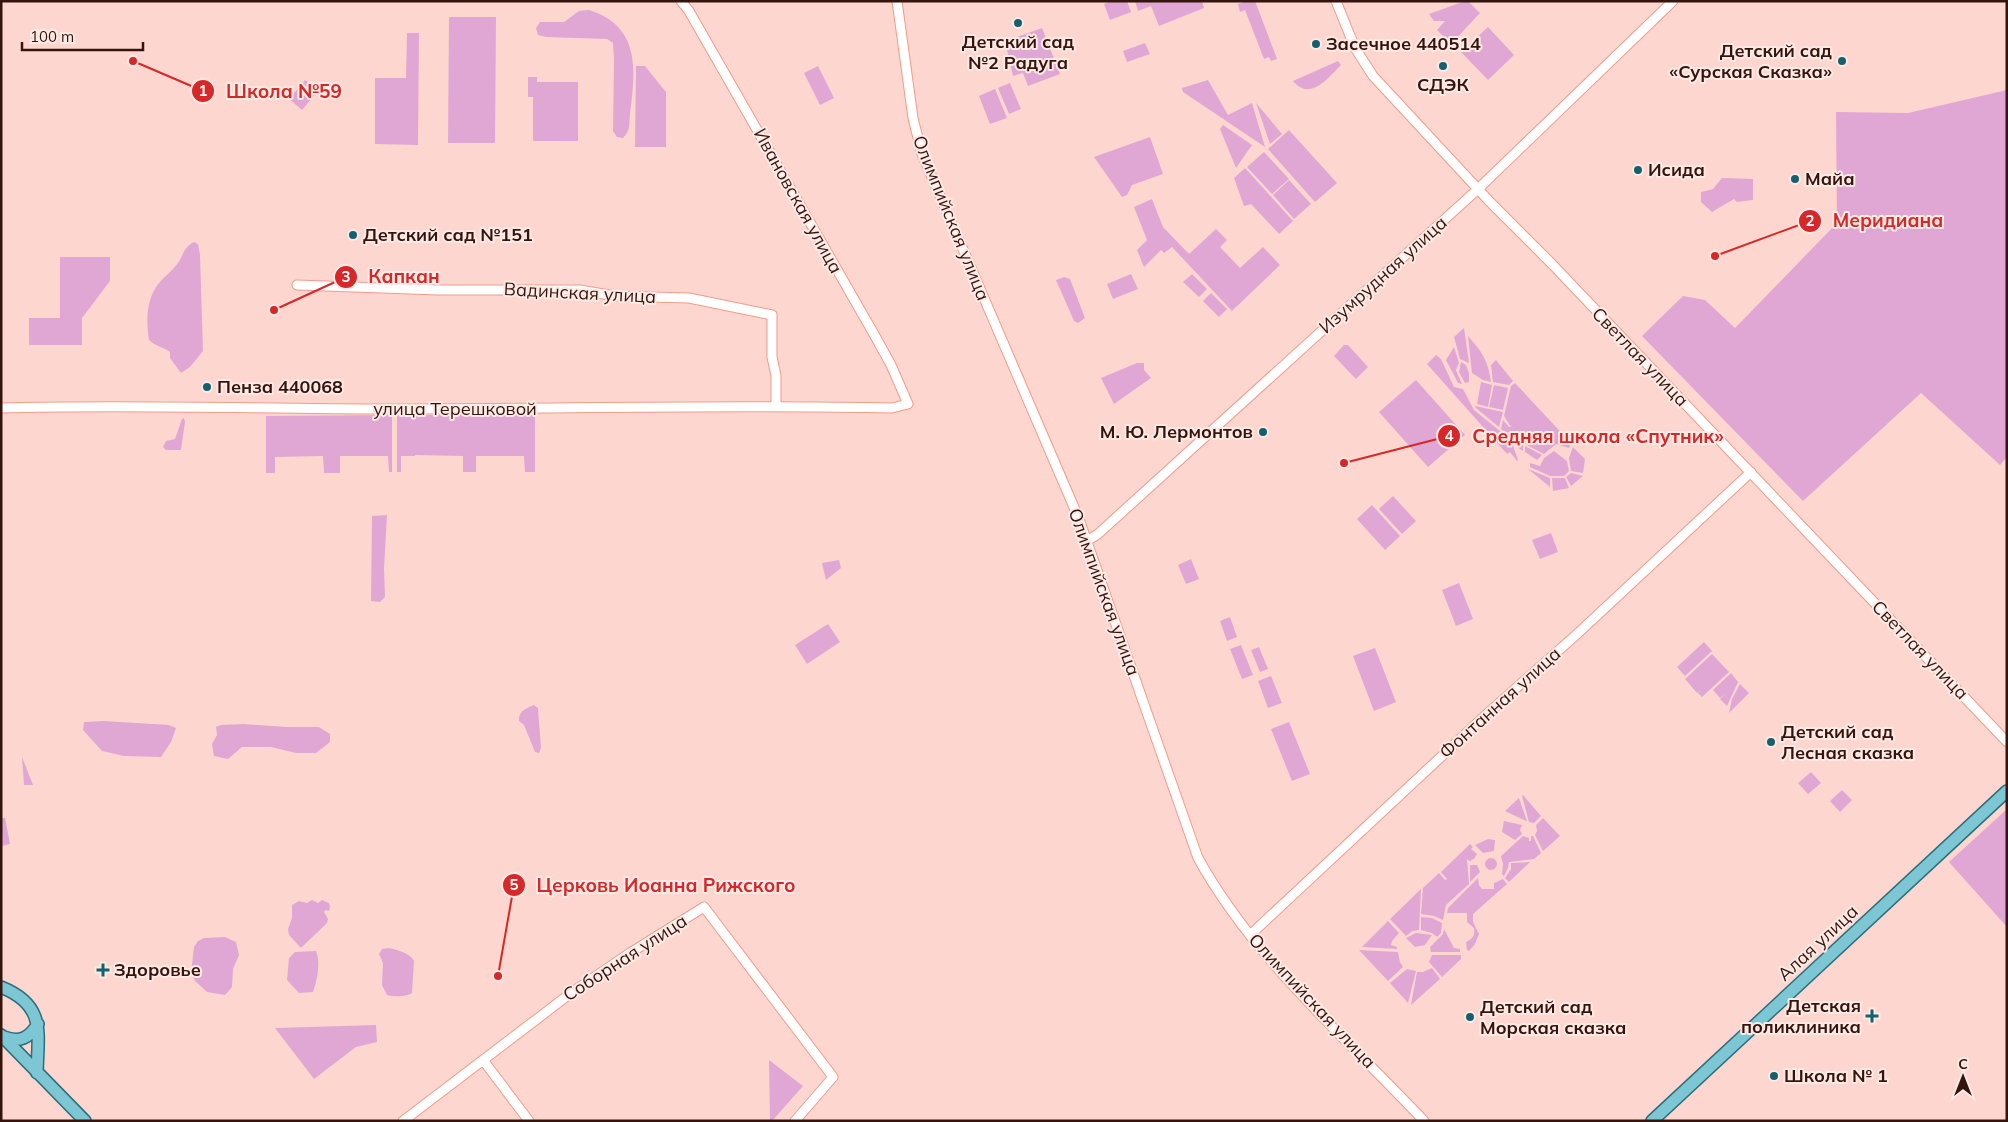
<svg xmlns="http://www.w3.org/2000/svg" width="2008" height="1122" font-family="Mulish,sans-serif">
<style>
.green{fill:#e0a7d5}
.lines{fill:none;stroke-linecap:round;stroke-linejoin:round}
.minor-casing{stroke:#f29b88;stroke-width:11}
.major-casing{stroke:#2b6f7c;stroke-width:14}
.minor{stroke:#fff;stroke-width:9}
.major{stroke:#7dc6d4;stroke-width:11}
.poi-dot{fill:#15606e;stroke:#fdeae5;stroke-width:2}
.labels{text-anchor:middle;stroke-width:4;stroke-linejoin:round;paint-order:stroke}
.poi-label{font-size:18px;font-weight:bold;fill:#35140d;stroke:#fdeae5;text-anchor:start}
.street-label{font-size:18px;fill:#35140d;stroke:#fdeae5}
.leader{fill:none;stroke:#d62828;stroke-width:2}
.callout-dot{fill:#d62828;stroke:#fdeae5;stroke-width:2}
.mark-label{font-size:15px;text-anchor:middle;font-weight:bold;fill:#fff}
.callout-label{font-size:19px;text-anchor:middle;font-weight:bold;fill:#d62828;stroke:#fdeae5;stroke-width:4;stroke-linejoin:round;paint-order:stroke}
</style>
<rect width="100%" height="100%" fill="#fdd7cf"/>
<!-- green -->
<path class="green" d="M 1112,1 L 1127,1 L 1131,12 L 1110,20 L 1104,4 Z
M 1135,1 L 1202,1 L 1204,8 L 1159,26 L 1151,6 L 1138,11 Z
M 1246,1 L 1255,1 L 1277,59 L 1271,61 L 1269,57 L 1264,59 L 1245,10 L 1240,12 L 1238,4 Z
M 1465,1 L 1468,1 L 1480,13 L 1451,44 L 1437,30 L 1445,21 L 1434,21 L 1429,14 Z
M 589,10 C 640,26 636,69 630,113 C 629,123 631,130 623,138 L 617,137 L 613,131 L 614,60 L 613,43 L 607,39 L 546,37 L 538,35 L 536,28 L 540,22 L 564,22 L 579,11 Z
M 449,17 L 496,17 L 495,143 L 448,143 Z
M 1488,27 L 1514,55 L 1488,80 L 1461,52 Z
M 1042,28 L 1060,74 L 1028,86 L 1023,73 L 1013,76 L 1005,41 Z
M 407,33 L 419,33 L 418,145 L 375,144 L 375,78 L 406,78 Z
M 1145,43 L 1150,54 L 1127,62 L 1123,51 Z
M 1338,61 L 1341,65 C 1328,78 1310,102 1293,81 Z
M 636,66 L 645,66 L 666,92 L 666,147 L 635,147 Z
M 818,66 L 834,98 L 820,105 L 804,73 Z
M 528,77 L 537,77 L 537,82 L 578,82 L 578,141 L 533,141 L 533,97 L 528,97 Z
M 305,80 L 318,91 L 302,110 L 289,99 Z
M 1208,80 L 1228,115 L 1252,103 L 1265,147 L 1183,92 L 1182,88 Z
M 1010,83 L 1021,109 L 1009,114 L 998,88 Z
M 995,89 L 1007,118 L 990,124 L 979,96 Z
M 2007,90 L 2007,457 L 2000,465 L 1921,393 L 1803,501 L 1642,336 L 1683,296 L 1705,300 L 1735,328 L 1837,223 L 1836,112 L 1908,113 Z
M 1256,103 L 1282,134 L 1270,144 Z
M 1223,125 L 1252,145 L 1236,168 L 1220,129 Z
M 1289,130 L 1337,183 L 1315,202 L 1268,149 Z
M 1150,137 L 1163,174 L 1132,185 L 1127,195 L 1122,197 L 1094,157 Z
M 1264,152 L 1289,179 L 1272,194 L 1247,167 Z
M 1245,168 L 1293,221 L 1279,234 L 1251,204 L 1244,206 L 1234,178 Z
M 1722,178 L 1753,179 L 1753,200 L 1737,202 L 1734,199 L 1712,212 L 1701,202 L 1701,192 L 1713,189 Z
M 1289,180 L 1311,204 L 1294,219 L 1273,195 Z
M 1152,199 L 1163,227 L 1189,254 L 1216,229 L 1227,240 L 1220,247 L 1240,268 L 1263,247 L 1280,265 L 1232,311 L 1172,247 L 1164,253 L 1161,250 L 1144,267 L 1137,250 L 1147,240 L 1134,207 Z
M 194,242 L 198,244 L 200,255 L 203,351 L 190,367 L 181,373 L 170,358 L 170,352 C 163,347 155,346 149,340 C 146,321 146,299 159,283 C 165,276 172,271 178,263 C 184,254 183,248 194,242 Z
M 60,257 L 110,257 L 110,281 L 82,318 L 82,345 L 29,345 L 29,318 L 60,318 Z
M 1131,274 L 1138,289 L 1113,299 L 1107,284 Z
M 1192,274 L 1207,289 L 1199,297 L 1183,282 Z
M 1064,277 L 1070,279 L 1085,318 L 1078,323 L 1074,321 L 1056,280 Z
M 1211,293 L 1227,309 L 1219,317 L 1203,301 Z
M 1464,328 L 1469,363 L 1460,359 L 1454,337 Z
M 1468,336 C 1482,352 1488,360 1491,382 L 1483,380 L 1472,373 Z
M 1344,345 L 1348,345 L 1368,367 L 1356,379 L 1334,356 Z
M 1454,347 L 1459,363 L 1456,370 L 1462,384 L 1458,383 L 1446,360 Z
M 1436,355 L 1441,359 L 1454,387 L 1463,389 L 1474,410 L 1511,440 L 1518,460 L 1517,461 L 1510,452 L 1507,454 L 1427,364 Z
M 1496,360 L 1513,381 L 1509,385 L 1493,382 L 1491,365 Z
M 1461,362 L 1466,365 L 1469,373 L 1469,382 L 1465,383 L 1459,372 Z
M 1137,363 L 1144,363 L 1144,370 L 1151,378 L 1114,404 L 1101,378 Z
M 1416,380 L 1465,435 L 1428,467 L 1379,412 Z
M 1481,382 L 1492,385 L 1488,407 L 1477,404 Z
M 1515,383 L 1571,443 L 1569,448 L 1556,444 L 1544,454 L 1523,443 L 1523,451 L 1517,447 L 1515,443 L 1519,439 L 1515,433 L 1514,436 L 1516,439 L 1508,432 L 1507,433 L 1501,429 L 1503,420 L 1509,427 L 1511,427 L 1504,416 L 1511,386 Z
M 1494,385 L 1508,388 L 1503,410 L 1489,407 Z
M 1475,406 L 1503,412 L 1499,427 L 1476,408 Z
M 392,415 L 392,472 L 389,472 L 388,456 L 340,456 L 340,473 L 324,473 L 323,456 L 275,457 L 275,473 L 266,473 L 266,416 Z
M 397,415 L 535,415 L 535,472 L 525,472 L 524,456 L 476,456 L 476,472 L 463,472 L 463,456 L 415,455 L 415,456 L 401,456 L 401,472 L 397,472 Z
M 184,418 L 185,422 L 181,450 L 166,450 L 163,447 L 166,441 L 175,439 L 182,419 Z
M 1525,446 L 1542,455 L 1537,460 L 1525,452 Z
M 1573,447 L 1585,459 L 1583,473 L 1571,471 L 1569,458 Z
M 1554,451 L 1567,461 L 1569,471 L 1564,476 L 1550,476 L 1530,467 L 1530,463 L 1540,466 L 1544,458 Z
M 1528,469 L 1550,478 L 1550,487 Z
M 1571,473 L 1583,476 L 1571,486 L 1566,477 Z
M 1552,478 L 1565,478 L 1569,488 L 1553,491 Z
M 1393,496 L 1416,521 L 1402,534 L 1379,509 Z
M 1372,505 L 1400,536 L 1385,550 L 1357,519 Z
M 387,515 L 384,569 L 385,597 L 380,602 L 371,601 L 372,516 Z
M 1551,533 L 1558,552 L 1540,559 L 1532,540 Z
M 1191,559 L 1199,579 L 1186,584 L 1178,565 Z
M 839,560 L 841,568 L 826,580 L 822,563 Z
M 1459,583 L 1473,619 L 1456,626 L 1442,590 Z
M 1230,617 L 1237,637 L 1227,641 L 1220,621 Z
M 828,624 L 840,642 L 807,664 L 795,645 Z
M 1704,642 L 1712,651 L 1685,676 L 1677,667 Z
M 1241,645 L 1253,675 L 1242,679 L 1230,649 Z
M 1259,647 L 1268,669 L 1260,672 L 1251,650 Z
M 1375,648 L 1396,702 L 1374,711 L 1353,656 Z
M 1712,654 L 1729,672 L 1702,697 L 1698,693 L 1701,690 L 1697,693 L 1685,679 Z
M 1731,673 L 1738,682 L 1727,706 L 1720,699 L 1726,693 L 1720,698 L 1713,690 Z
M 1271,676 L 1282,703 L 1268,708 L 1258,681 Z
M 1740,684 L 1749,693 L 1729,713 L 1732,699 Z
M 534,705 L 538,708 L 541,748 L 539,753 L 535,752 L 524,725 L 519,721 C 518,711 527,708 534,705 Z
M 104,721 L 169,725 L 176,728 L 171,742 L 161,757 L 124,756 L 102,751 L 83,730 L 84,722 Z
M 1289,722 L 1310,774 L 1292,781 L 1271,729 Z
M 243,724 L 287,727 L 319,727 L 330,734 L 330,742 L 316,753 L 296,753 L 271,747 L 242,747 L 228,759 L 214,756 L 212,744 L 217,735 L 216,727 L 221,725 Z
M 22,757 L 33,785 L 24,785 Z
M 1811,772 L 1821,783 L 1808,794 L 1798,783 Z
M 1842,790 L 1852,800 L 1840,812 L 1830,801 Z
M 1523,795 L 1541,816 L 1534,823 L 1529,822 L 1522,796 Z
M 1519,798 L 1527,821 L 1526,821 L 1505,811 Z
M 2007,809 L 2007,927 L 1949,862 Z
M 1,818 L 5,818 L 10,844 L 1,846 Z
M 1543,818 L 1560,836 L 1543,851 L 1535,835 L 1537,831 L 1536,825 Z
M 1504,821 L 1522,825 L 1520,830 L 1522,834 L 1515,840 L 1502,832 Z
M 1523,836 L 1529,838 L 1529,841 L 1531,841 L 1531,836 L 1533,836 L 1541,853 L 1534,859 L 1509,862 L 1508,868 L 1504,876 L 1502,874 L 1503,864 L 1501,856 Z
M 1488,839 L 1495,840 L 1494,851 L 1483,853 L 1475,845 Z
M 1470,844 L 1473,847 L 1471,849 L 1477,854 L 1474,859 L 1471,860 L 1471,862 L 1467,859 L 1469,884 L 1446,905 L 1443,920 L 1434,916 L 1421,914 L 1423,888 L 1439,873 L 1445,880 L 1447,879 L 1441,872 Z
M1485 864a6 6 0 1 1 12 0a6 6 0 1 1-12 0Z
M 1530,862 L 1509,882 L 1505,878 L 1511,869 L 1511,863 Z
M 1470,865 L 1477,865 L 1480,872 L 1470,882 Z
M 1478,878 L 1479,885 L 1482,889 L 1494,889 L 1494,883 L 1503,879 L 1507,884 L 1473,914 L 1473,922 L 1479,934 L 1475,944 L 1469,951 L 1467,950 L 1466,942 C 1473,938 1475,936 1474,928 L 1467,922 L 1467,913 L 1447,913 L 1448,908 Z
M 1421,889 L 1419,930 L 1412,931 L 1406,936 L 1390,919 Z
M 312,900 L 318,903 L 322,900 L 329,903 L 330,907 L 329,911 L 325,910 L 324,912 L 328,919 L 327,923 L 301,948 L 289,935 L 288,929 L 292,918 L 292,905 L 299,901 L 307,903 Z
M 1421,917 L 1432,918 L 1442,923 L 1441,933 L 1437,937 L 1432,933 L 1421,930 Z
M 1388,921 L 1399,933 L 1392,941 L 1391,945 L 1397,947 L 1397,949 L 1362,947 Z
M 1444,929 L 1454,948 L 1460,949 L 1460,952 L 1431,952 L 1430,947 L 1443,934 Z
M 1416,933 L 1432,935 L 1425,945 L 1415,947 L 1406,938 Z
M 225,937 L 236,942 L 239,955 L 233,969 L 232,987 L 225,995 L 207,992 L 195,981 L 191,973 L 194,947 L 198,941 L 204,938 Z
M 389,948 C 398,950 410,953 414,961 L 412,993 C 407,997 393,997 387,995 L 382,985 L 383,963 L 379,954 L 382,949 Z
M 1359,950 L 1398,952 L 1400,962 L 1403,967 L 1388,981 Z
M 316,951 C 321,964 317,980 313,992 L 299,993 L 287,980 L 289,958 L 295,952 Z
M 1432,955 L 1461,955 L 1461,959 L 1442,977 L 1429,962 Z
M 1432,968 L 1440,979 L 1411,1005 L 1417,972 L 1423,972 Z
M 1407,969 L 1416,971 L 1408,1003 L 1390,983 Z
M 376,1025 L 377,1042 L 356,1047 L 314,1079 L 275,1028 Z
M 769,1060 L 803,1086 L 772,1121 L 770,1121 Z"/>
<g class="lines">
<defs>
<path id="minor" d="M 897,1 L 913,118 L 922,154 L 1079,519 L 1198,858 C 1254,959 1345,1037 1424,1121
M 1336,1 L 1355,48 L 1373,76 L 1490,202 L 1551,263 L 2007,742
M 297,285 L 438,290 L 580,290 L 615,296 L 689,298 L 772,315 L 772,357 L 776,376 L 776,407
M 1,408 C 131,404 261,409 391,409 C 558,409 725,404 892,408 L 908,404 L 891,365 L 875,336 L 689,11 L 681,1
M 1087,541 L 1098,534 L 1478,189 L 1673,1
M 1250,935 L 1488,713 L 1576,635 L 1751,472
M 483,1060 L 529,1121
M 403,1121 L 571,993 L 630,953 L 704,907 L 833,1077 L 795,1121"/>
<path id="major" d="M 1,987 C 46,1005 38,1032 37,1073
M 1,1035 L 85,1121
M 4,1037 C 20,1043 29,1038 38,1024
M 1652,1121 L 2007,791"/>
</defs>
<!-- minor casing -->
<use href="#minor" class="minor-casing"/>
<!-- major casing -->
<use href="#major" class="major-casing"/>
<!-- minor -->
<use href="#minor" class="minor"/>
<!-- major -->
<use href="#major" class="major"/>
</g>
<!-- markers -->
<g class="poi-dot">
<circle cx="1018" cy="23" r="5"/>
<circle cx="1316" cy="44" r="5"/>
<circle cx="1842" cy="61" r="5"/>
<circle cx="1443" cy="66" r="5"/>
<circle cx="1638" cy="170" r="5"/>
<circle cx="1795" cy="179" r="5"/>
<circle cx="353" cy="235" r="5"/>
<circle cx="207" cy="387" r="5"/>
<circle cx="1263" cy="432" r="5"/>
<circle cx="1771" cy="742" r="5"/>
<path d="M100.5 962.5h5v5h5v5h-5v5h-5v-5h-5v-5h5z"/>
<path d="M1869.5 1008.5h5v5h5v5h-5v5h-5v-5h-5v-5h5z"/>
<circle cx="1470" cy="1017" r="5"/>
<circle cx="1774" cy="1076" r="5"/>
</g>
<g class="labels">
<!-- poi labels -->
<g class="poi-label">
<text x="1018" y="48" text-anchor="middle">Детский сад<tspan x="1018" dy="21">№2 Радуга</tspan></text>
<text x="1326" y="50">Засечное 440514</text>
<text x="1832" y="57" text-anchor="end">Детский сад<tspan x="1832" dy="21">«Сурская Сказка»</tspan></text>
<text x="1443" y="91" text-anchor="middle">СДЭК</text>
<text x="1648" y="176">Исида</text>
<text x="1805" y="185">Майа</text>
<text x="363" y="241">Детский сад №151</text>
<text x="217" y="393">Пенза 440068</text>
<text x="1253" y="438" text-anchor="end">М. Ю. Лермонтов</text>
<text x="1781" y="738">Детский сад<tspan x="1781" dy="21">Лесная сказка</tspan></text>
<text x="114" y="976">Здоровье</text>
<text x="1861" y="1012" text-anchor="end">Детская<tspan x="1861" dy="21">поликлиника</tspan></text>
<text x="1480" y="1013">Детский сад<tspan x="1480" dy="21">Морская сказка</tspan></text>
<text x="1784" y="1082">Школа № 1</text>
</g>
<!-- street labels -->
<g class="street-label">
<text transform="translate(798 201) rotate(61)" y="6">Ивановская улица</text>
<text transform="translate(951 218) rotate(68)" y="6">Олимпийская улица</text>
<text transform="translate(1383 275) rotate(-42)" y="6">Изумрудная улица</text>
<text transform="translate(580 293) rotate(3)" y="6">Вадинская улица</text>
<text transform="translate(1640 357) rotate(46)" y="6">Светлая улица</text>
<text x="455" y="415">улица Терешковой</text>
<text transform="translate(1104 592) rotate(70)" y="6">Олимпийская улица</text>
<text transform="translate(1920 650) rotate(46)" y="6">Светлая улица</text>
<text transform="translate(1500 703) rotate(-42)" y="6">Фонтанная улица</text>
<text transform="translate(1818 943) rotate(-43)" y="6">Алая улица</text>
<text transform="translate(625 958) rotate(-33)" y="6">Соборная улица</text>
<text transform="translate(1312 1001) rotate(47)" y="6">Олимпийская улица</text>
</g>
</g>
<!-- callouts -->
<path class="leader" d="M133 61L203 91M1715 256L1810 221M274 310L346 277M1344 463L1449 436M498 976L514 885"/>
<g class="callout-dot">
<circle cx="133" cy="61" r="5"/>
<circle cx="1715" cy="256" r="5"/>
<circle cx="274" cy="310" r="5"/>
<circle cx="1344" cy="463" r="5"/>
<circle cx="498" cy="976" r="5"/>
<circle cx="203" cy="91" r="12"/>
<circle cx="1810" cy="221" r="12"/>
<circle cx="346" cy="277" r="12"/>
<circle cx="1449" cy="436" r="12"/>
<circle cx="514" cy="885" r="12"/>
</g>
<g class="mark-label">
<text x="203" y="96">1</text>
<text x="1810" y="226">2</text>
<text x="346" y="282">3</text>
<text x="1449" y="441">4</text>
<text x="514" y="890">5</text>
</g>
<g class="callout-label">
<text x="284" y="98">Школа №59</text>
<text x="1888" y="227">Меридиана</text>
<text x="404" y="283">Капкан</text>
<text x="1598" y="443">Средняя школа «Спутник»</text>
<text x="666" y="892">Церковь Иоанна Рижского</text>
</g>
<!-- border -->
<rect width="2008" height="1122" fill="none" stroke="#35140d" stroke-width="5"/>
<!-- north arrow -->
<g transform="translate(1963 1077)" stroke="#fdeae5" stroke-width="4" paint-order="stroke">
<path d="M0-4L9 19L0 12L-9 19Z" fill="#35140d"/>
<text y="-8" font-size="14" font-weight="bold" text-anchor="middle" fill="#35140d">С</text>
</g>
<!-- scale -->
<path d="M22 42v8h121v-8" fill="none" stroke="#35140d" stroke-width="2.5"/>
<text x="30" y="42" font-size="15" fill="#35140d" stroke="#fdeae5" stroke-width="4" paint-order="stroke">100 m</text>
</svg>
